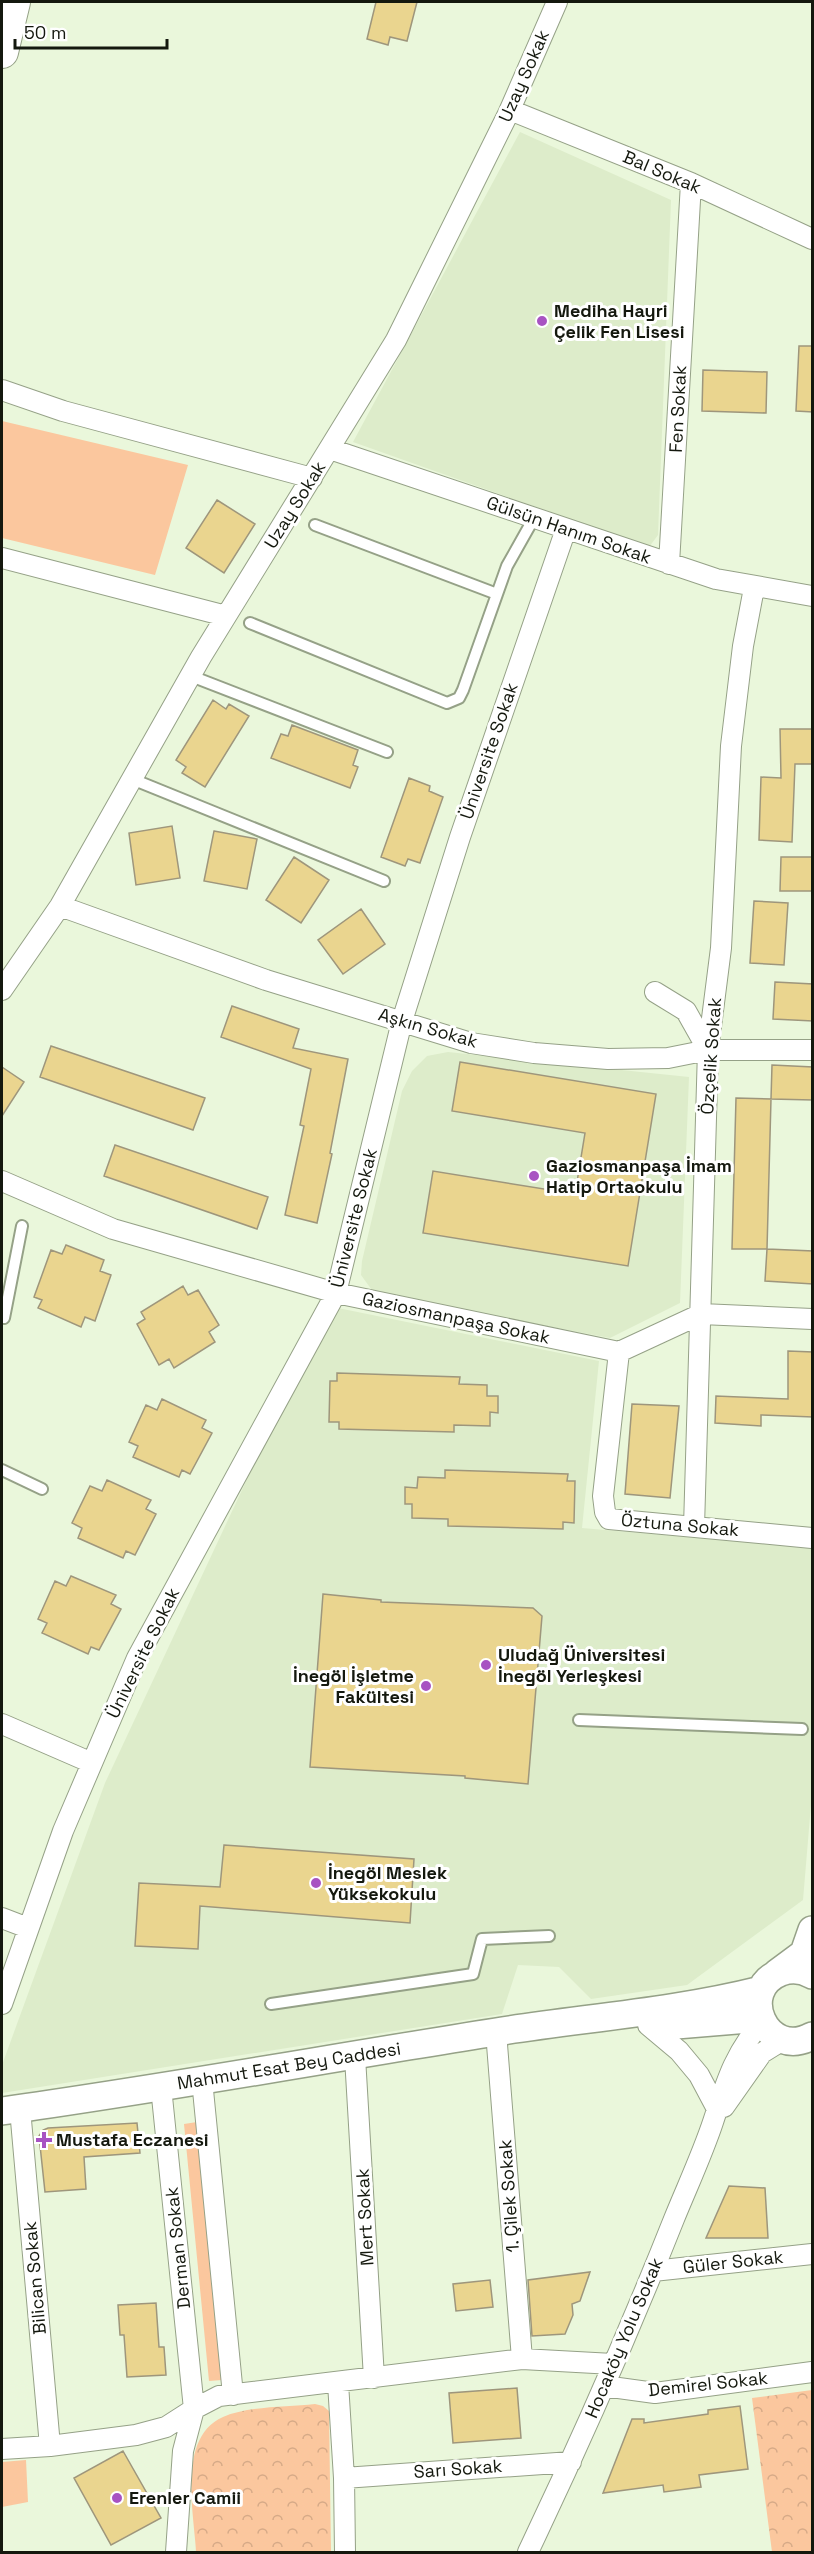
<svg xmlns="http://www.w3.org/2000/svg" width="814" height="2554" font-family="'Space Grotesk',sans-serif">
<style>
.built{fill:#ddecca}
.grass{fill:#fbc79e}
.park{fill:url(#park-crowns)}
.building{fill:#ead58f;stroke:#9e967c;stroke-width:1.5}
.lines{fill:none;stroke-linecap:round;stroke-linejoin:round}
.lane-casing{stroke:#95a187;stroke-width:14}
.street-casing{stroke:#95a187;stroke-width:22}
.secondary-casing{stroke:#95a187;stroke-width:30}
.primary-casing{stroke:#95a187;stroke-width:34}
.lane{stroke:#fff;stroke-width:10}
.street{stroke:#fff;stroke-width:20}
.secondary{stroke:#fff;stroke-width:27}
.primary{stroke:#fff;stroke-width:32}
.poi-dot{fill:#a853c2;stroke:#fff;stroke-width:2}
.labels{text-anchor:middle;stroke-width:6;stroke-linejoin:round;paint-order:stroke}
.street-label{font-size:18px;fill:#14180e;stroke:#fff}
.poi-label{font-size:18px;font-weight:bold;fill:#14180e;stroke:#fff;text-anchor:start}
</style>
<defs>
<pattern id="park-crowns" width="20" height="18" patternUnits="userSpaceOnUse" patternTransform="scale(1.5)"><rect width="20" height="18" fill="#fbc79e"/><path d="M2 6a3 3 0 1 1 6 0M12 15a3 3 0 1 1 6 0" fill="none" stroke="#d6aa87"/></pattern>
</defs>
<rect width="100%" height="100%" fill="#eaf7db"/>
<!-- built -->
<path class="built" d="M 520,132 L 671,200 L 658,535 L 649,547 L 353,442 Z
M 448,1052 L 689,1077 L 680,1303 L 610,1338 L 374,1293 L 361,1275 L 362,1261 L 402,1091 L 412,1071 L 427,1056 Z
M 328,1306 L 599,1361 L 582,1528 L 812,1548 L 812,1793 L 803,1900 L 687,1985 L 591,1999 L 559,1967 L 518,1965 L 502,2014 L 2,2093 L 2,2065 L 105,1783 Z"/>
<!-- grass -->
<path class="grass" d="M 2,421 L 188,465 L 155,575 L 2,538 Z
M 197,2122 L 222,2380 L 209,2381 L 184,2124 Z
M 26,2460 L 28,2502 L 2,2507 L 2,2462 Z"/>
<!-- park -->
<path class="park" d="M 812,2390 L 812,2552 L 772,2552 L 752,2398 Z
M 315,2404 L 323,2406 L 329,2411 L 331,2552 L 196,2552 C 194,2512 177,2437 223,2417 C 248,2406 288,2407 315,2404 Z"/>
<!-- building -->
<path class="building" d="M 376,2 L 417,2 L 407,41 L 390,37 L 388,45 L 367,39 Z
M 799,346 L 813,346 L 813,412 L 796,411 Z
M 703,370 L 767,372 L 766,413 L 702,411 Z
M 217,500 L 255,524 L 224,573 L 186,548 Z
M 213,700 L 226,709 L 229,704 L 249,716 L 205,787 L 182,773 L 186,767 L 176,760 Z
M 292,725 L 358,750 L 353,765 L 358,767 L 350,788 L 271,758 L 281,734 L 288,736 Z
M 780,729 L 813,729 L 813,764 L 795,764 L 792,842 L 759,840 L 761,777 L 781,778 Z
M 409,778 L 430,786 L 429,791 L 443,797 L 420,863 L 408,859 L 405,866 L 381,857 Z
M 172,826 L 180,878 L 136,885 L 129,833 Z
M 214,831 L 257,839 L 247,889 L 204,881 Z
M 294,857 L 329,880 L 301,923 L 266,900 Z
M 781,857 L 813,857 L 813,891 L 780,891 Z
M 754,901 L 788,903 L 784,965 L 750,963 Z
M 361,909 L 385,944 L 343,974 L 318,940 Z
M 775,982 L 813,984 L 813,1021 L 773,1019 Z
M 232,1006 L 299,1029 L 293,1048 L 348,1059 L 330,1153 L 332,1154 L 317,1223 L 285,1215 L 304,1126 L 300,1125 L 311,1069 L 221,1037 Z
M 51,1046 L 205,1098 L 193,1130 L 40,1077 Z
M 460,1062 L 656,1094 L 628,1266 L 423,1233 L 433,1171 L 575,1194 L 585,1133 L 452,1111 Z
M 772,1065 L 813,1067 L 813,1100 L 771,1099 Z
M 2,1067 L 24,1082 L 2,1116 Z
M 736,1098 L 771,1099 L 767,1249 L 732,1249 Z
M 115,1145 L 268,1197 L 257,1229 L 104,1176 Z
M 66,1245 L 104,1260 L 100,1271 L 111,1275 L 95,1321 L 85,1317 L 81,1327 L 38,1308 L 42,1300 L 34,1297 L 51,1250 L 62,1254 Z
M 767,1249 L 813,1251 L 813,1284 L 765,1281 Z
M 183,1286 L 188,1295 L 198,1290 L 219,1325 L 209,1332 L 215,1342 L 174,1368 L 169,1359 L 159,1365 L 137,1324 L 145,1319 L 141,1312 Z
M 788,1351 L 813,1352 L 813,1417 L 761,1415 L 761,1426 L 715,1423 L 716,1396 L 788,1399 Z
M 337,1373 L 460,1377 L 459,1384 L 487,1385 L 487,1396 L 498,1396 L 498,1413 L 490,1412 L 490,1426 L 454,1425 L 454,1432 L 339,1429 L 339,1422 L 329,1422 L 330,1381 L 337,1381 Z
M 162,1399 L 206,1420 L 202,1428 L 212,1433 L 190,1474 L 182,1470 L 179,1477 L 133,1457 L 138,1446 L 129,1442 L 146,1405 L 157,1410 Z
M 632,1404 L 679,1406 L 670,1498 L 625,1494 Z
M 445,1470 L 568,1474 L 567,1481 L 575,1481 L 574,1523 L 563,1522 L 563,1529 L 448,1526 L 448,1519 L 412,1518 L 412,1504 L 405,1504 L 405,1487 L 417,1488 L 418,1477 L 445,1478 Z
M 107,1480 L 151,1500 L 146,1509 L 156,1514 L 135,1555 L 126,1551 L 123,1558 L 78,1538 L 82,1528 L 72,1523 L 90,1486 L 102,1491 Z
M 71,1576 L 116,1595 L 111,1604 L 121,1609 L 99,1650 L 91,1647 L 88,1654 L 42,1633 L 47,1623 L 38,1619 L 55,1581 L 66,1586 Z
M 323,1594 L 381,1600 L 381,1602 L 533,1608 L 542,1616 L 528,1784 L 465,1778 L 465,1776 L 310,1767 Z
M 224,1845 L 414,1859 L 410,1923 L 200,1906 L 198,1949 L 135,1946 L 139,1883 L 220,1887 Z
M 137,2123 L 140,2153 L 84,2157 L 86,2189 L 45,2192 L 39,2136 L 43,2130 L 48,2128 Z
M 729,2186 L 765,2188 L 768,2238 L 706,2238 Z
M 590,2272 L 580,2301 L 572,2304 L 573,2315 L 565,2334 L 532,2336 L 528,2280 Z
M 490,2280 L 493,2307 L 456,2311 L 453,2284 Z
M 156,2303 L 159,2347 L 164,2347 L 166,2375 L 127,2377 L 124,2335 L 120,2335 L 118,2305 Z
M 517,2388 L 521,2438 L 453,2443 L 449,2393 Z
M 740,2406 L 748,2469 L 699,2475 L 701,2487 L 664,2492 L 663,2485 L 603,2493 L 632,2419 L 644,2419 L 644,2423 L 708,2414 L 708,2410 Z
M 123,2451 L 161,2518 L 111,2545 L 74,2478 Z"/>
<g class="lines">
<defs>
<path id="lane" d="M 315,525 L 497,594
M 250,623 L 447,703 L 459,698 L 463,690 L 507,566 L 534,518
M 191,676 L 387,752
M 132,779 L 384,881
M 4,1318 L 22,1226
M 2,1470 L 42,1489
M 579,1720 L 802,1729
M 271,2004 L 473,1974 L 482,1939 L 549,1936"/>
<path id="street" d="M 510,110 L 691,183 L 812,239
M 2,390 L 63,411 L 312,478
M 330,449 L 716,579 L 812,596
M 2,558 L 226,616
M 669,564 L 691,183
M 60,906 L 266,980 L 471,1043 L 534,1053 L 608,1059 L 668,1058 L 708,1050 L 812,1050
M 2,990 L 60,906 L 201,657 L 396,340 L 508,114 L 557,2
M 655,992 L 686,1011 L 708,1050
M 2,1181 L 113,1229 L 336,1293 L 619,1352 L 701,1314 L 812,1319
M 619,1352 L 603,1496 L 605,1512 L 609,1519 L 812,1538
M 694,1527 L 708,1050 L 721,948 L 731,746 L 743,646 L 754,588
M 2,1724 L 92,1763
M 2,1918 L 28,1928
M 2,2004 L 63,1831 L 137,1658 L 336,1293 L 402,1021 L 460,837 L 566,529
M 648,2025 L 679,2051 L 699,2075 L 716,2107
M 496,2032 L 522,2359
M 355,2057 L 374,2378
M 202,2080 L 233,2395
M 724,2107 L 762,2053 L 783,2040
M 20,2109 L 50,2446
M 653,2271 L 812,2254
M 338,2383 L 344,2478 L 345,2552
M 604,2386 L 655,2393 L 812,2372
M 2,2449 L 50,2446 L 136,2435 L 166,2427 L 194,2409 L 161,2087
M 344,2478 L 571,2462
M 176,2552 L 183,2451 L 194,2409 L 219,2396 L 522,2359 L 613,2364
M 528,2552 C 580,2443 629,2332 674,2219 C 687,2187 702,2155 713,2122 C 727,2080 733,2057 762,2021"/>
<path id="secondary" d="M 777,1973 L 804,1953 L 812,1930
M 812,1975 C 802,1969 792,1968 781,1972 C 735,1990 766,2061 812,2036
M 664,2026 L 761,2018
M 2,2111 C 167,2088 331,2058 496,2032 C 584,2018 673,2012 761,1990"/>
<path id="primary" d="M 2,52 L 14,2"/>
</defs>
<!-- lane casing -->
<use href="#lane" class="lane-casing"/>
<!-- street casing -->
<use href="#street" class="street-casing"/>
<!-- secondary casing -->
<use href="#secondary" class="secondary-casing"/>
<!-- primary casing -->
<use href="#primary" class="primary-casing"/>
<!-- lane -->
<use href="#lane" class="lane"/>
<!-- street -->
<use href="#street" class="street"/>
<!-- secondary -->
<use href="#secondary" class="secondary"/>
<!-- primary -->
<use href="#primary" class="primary"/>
</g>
<!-- markers -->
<g class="poi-dot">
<circle cx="542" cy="321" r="6"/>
<circle cx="534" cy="1176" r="6"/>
<circle cx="486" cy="1665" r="6"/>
<circle cx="426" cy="1686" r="6"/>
<circle cx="316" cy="1883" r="6"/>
<path d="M41 2131h6v6h6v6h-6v6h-6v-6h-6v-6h6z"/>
<circle cx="117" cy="2498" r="6"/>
</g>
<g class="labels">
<!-- street labels -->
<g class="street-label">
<text transform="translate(524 76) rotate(-66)" y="6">Uzay Sokak</text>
<text transform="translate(662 172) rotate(23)" y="6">Bal Sokak</text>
<text transform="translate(678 409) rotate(-87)" y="6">Fen Sokak</text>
<text transform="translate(295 505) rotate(-58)" y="6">Uzay Sokak</text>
<text transform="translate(569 530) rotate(19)" y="6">Gülsün Hanım Sokak</text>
<text transform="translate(489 751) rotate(-71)" y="6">Üniversite Sokak</text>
<text transform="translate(428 1028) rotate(16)" y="6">Aşkın Sokak</text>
<text transform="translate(711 1056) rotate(-86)" y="6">Özçelik Sokak</text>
<text transform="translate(354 1218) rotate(-76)" y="6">Üniversite Sokak</text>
<text transform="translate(456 1318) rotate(12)" y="6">Gaziosmanpaşa Sokak</text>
<text transform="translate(680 1525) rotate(5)" y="6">Öztuna Sokak</text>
<text transform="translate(143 1653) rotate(-64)" y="6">Üniversite Sokak</text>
<text transform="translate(289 2066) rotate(-9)" y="6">Mahmut Esat Bey Caddesi</text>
<text transform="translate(509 2196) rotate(-94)" y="6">1. Çilek Sokak</text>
<text transform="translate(365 2217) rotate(-93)" y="6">Mert Sokak</text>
<text transform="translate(178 2248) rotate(-96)" y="6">Derman Sokak</text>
<text transform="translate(733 2262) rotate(-6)" y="6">Güler Sokak</text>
<text transform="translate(35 2278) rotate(-95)" y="6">Bilican Sokak</text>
<text transform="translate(624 2338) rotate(-67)" y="6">Hocaköy Yolu Sokak</text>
<text transform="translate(708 2384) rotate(-6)" y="6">Demirel Sokak</text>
<text transform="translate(458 2469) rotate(-4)" y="6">Sarı Sokak</text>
</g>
<!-- poi labels -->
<g class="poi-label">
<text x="554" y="317">Mediha Hayri<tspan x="554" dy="21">Çelik Fen Lisesi</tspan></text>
<text x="546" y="1172">Gaziosmanpaşa İmam<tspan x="546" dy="21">Hatip Ortaokulu</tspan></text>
<text x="498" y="1661">Uludağ Üniversitesi<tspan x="498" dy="21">İnegöl Yerleşkesi</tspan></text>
<text x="414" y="1682" text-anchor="end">İnegöl İşletme<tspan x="414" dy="21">Fakültesi</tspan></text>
<text x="328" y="1879">İnegöl Meslek<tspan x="328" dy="21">Yüksekokulu</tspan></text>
<text x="56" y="2146">Mustafa Eczanesi</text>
<text x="129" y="2504">Erenler Camii</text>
</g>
</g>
<!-- border -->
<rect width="814" height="2554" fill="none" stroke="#14180e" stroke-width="6"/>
<!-- scale -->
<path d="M15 39v9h152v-9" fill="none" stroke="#14180e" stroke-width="3"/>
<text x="24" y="39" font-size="18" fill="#14180e" stroke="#ffffff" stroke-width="4.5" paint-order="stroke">50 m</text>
</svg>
